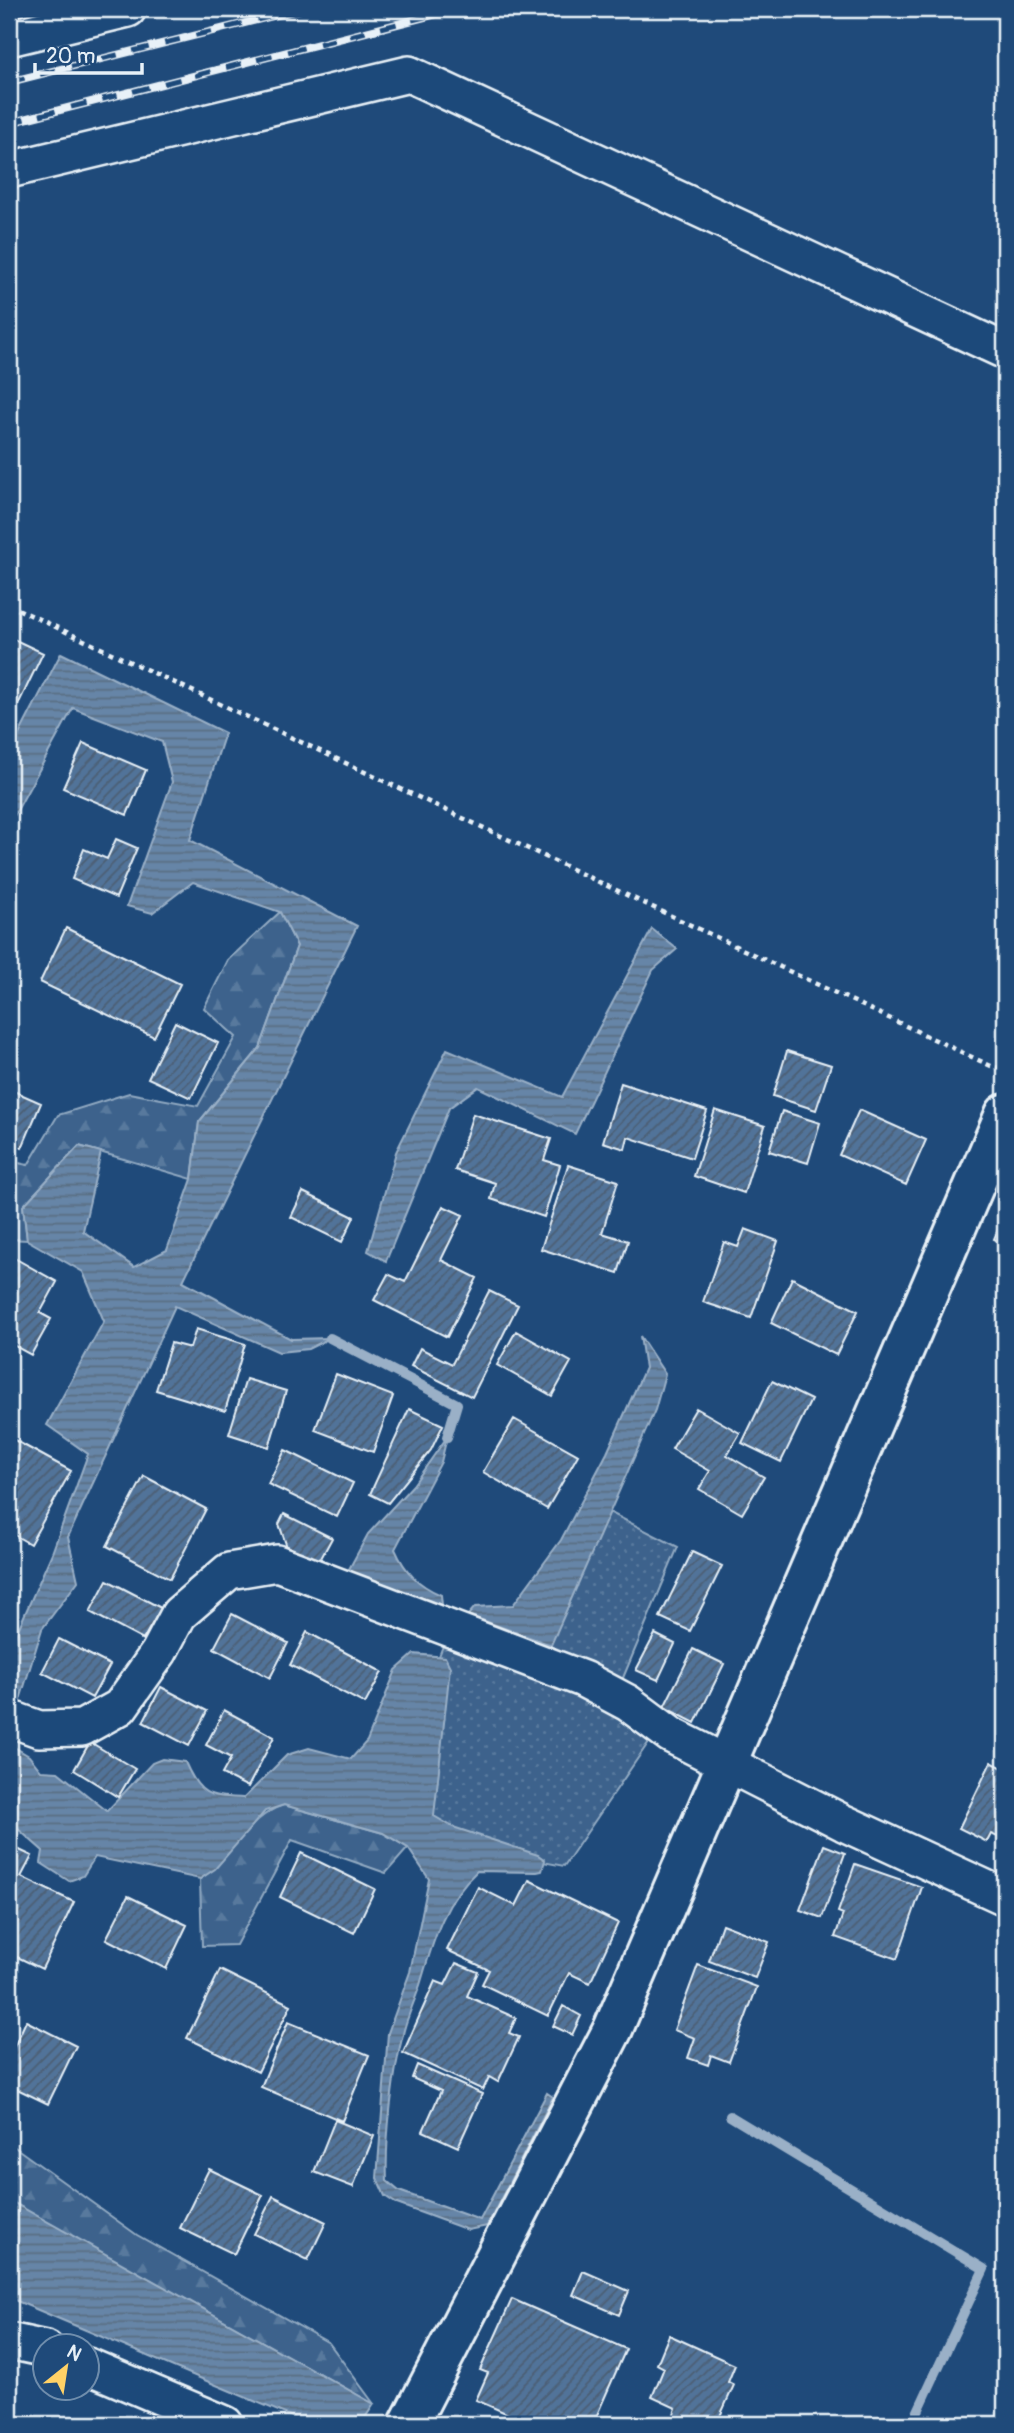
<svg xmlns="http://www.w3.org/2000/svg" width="1014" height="2433" font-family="Pangolin,sans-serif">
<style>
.grass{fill:url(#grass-dots);stroke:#92aac2;stroke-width:2}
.forest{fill:url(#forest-firs);stroke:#92aac2;stroke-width:2}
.water{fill:url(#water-rules);stroke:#9ab0c7;stroke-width:2}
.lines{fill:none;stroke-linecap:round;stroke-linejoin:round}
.stream{stroke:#9ab0c7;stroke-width:10}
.building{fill:url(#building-hatch);stroke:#e8f1f8;stroke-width:2}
.street-casing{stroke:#e8f1f8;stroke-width:40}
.secondary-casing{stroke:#e8f1f8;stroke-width:44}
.path{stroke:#e8f1f8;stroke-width:4.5;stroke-dasharray:5 5;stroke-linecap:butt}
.street{stroke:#1f4a7a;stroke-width:35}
.secondary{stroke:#1f4a7a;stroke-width:38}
.rail-casing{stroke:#e8f1f8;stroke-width:8}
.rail{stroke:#1f4a7a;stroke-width:5;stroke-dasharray:16;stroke-linecap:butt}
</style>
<defs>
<pattern id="grass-dots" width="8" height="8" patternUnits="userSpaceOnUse" patternTransform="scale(1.75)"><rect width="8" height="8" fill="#3c628c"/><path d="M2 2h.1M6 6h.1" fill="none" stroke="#58799d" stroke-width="1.8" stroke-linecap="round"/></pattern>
<pattern id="forest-firs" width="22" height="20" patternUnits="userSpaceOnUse" patternTransform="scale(1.75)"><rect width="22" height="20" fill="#3c628c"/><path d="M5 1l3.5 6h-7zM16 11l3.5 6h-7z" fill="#58799d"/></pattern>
<pattern id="water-rules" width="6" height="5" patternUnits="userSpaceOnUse" patternTransform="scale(1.75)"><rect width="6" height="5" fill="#6685a7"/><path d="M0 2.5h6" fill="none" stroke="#596d82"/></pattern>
<pattern id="building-hatch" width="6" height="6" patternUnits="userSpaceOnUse" patternTransform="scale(1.75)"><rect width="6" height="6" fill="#517399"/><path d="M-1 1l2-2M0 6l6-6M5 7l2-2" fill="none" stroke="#4c5e72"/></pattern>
</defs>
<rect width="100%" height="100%" fill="#1f4a7a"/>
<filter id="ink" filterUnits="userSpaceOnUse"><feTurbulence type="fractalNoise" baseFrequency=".0143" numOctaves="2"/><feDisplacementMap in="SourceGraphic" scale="14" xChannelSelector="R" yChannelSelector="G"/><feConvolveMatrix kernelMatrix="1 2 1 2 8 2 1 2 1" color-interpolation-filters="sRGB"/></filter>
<g filter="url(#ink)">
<!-- grass -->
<path class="grass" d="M 601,1508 L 678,1547 L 620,1685 L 666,1717 L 564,1866 L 452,1845 L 387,1791 L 453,1620 L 540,1620 Z"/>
<!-- forest -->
<path class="forest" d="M 280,912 L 297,946 L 260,1048 L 199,1122 L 192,1179 L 79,1146 L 23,1206 L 27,1240 L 9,1239 L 9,1161 L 28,1165 L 58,1115 L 129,1093 L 198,1106 L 236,1037 L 204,1008 L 228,960 Z
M 284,1805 L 383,1833 L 408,1848 L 386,1873 L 292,1840 L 236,1945 L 202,1946 L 200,1879 C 232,1859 247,1816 284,1805 Z
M 9,2143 L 137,2235 L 329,2343 L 374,2404 L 9,2201 Z"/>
<!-- water -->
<path class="water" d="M 61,653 L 225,733 L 190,840 L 357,926 L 183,1281 L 291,1339 L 330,1338 L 308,1349 L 279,1352 L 175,1306 L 68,1537 L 78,1581 L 42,1629 L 20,1700 L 9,1694 L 9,1650 L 52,1553 L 88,1454 L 47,1425 L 104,1321 L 83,1272 L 27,1240 L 23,1206 L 79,1146 L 101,1152 L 83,1231 L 134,1267 L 167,1250 L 192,1179 L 199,1122 L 260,1048 L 297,946 L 280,912 L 193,882 L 152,913 L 127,906 L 172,782 L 162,742 L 73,708 L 9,825 L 9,754 Z
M 652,929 L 677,949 L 653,970 L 575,1134 L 478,1087 L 449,1108 L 386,1261 L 368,1251 L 396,1152 L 447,1049 L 562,1097 Z
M 640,1336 L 665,1374 L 655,1410 L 551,1645 L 468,1615 L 475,1607 L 513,1605 L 561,1540 L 607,1453 L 645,1368 Z
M 447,1437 L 441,1462 L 395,1549 C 405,1572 418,1585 441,1595 L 442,1605 L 348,1571 L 368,1534 L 413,1485 Z
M 414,1654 L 445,1657 L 450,1667 L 434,1816 L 453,1827 L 538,1855 L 545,1860 L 542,1871 L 537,1872 L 477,1871 C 443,1902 433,1942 420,1985 C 415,2000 408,2015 404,2030 C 393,2072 385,2138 387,2181 L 399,2191 L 480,2220 L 547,2093 L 553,2097 L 487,2226 L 468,2230 L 397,2204 L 385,2196 L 377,2178 L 388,2033 L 410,1972 L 429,1879 L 408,1848 L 383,1833 L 284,1805 L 265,1811 L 215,1869 L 200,1879 L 95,1857 L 83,1876 L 69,1881 L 41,1863 L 43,1851 L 9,1821 L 9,1744 L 29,1756 L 41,1771 L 58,1772 L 107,1811 L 152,1763 L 162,1759 L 185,1762 C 200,1797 209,1796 244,1798 L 287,1755 L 309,1748 L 351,1759 L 367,1741 L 396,1670 Z
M 9,2201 L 14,2203 L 374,2404 L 361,2424 L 309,2424 L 12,2299 Z"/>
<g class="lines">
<!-- stream -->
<path class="stream" d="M 31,10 L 36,9
M 330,1338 L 457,1404 L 447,1437
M 730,2116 L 984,2269 L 912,2424"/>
</g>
<!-- building -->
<path class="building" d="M 9,637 L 43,653 L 17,707 L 9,703 Z
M 83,743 L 146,770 L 127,815 L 63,788 Z
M 116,839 L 137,848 L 116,898 L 72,879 L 84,849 L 107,859 Z
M 66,928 L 180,984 L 154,1037 L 40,982 Z
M 175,1022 L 218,1043 L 191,1098 L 148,1078 Z
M 787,1051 L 831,1065 L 816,1110 L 773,1096 Z
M 621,1083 L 707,1111 L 692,1158 L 628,1137 L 625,1149 L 603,1142 Z
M 9,1089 L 41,1103 L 22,1148 L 9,1142 Z
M 715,1110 L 765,1126 L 744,1193 L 694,1176 Z
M 859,1110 L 926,1140 L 906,1185 L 839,1155 Z
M 782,1111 L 820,1123 L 808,1163 L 769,1151 Z
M 473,1114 L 551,1139 L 544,1160 L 560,1165 L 544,1217 L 491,1199 L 495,1183 L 455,1170 Z
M 568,1165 L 618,1181 L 602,1233 L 628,1241 L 618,1273 L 541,1249 Z
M 303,1192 L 354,1217 L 342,1242 L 291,1217 Z
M 443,1206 L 463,1215 L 441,1260 L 477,1278 L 447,1337 L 374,1300 L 388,1274 L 405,1282 Z
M 1005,1213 L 1005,1244 L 994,1239 Z
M 745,1229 L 778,1241 L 751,1318 L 703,1302 L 724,1242 L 738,1247 Z
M 9,1255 L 57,1282 L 40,1313 L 51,1319 L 31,1355 L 9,1343 Z
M 792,1278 L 858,1311 L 836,1355 L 771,1323 Z
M 489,1291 L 518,1305 L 472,1397 L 411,1366 L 420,1348 L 452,1364 Z
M 196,1329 L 245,1344 L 225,1411 L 156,1390 L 171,1343 L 190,1348 Z
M 516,1331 L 571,1362 L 552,1396 L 497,1365 Z
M 336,1374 L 393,1396 L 373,1452 L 315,1430 Z
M 1005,1374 L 1005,1397 L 997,1394 Z
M 246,1379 L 286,1391 L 269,1447 L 229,1434 Z
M 772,1381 L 811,1400 L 781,1462 L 742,1443 Z
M 696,1408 L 740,1433 L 727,1455 L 764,1477 L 742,1514 L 699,1489 L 710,1471 L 672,1449 Z
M 409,1409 L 443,1425 L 431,1450 L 388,1503 L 370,1494 Z
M 514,1419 L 578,1455 L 547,1509 L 483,1472 Z
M 9,1437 L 71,1471 L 30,1544 L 9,1532 Z
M 285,1450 L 353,1483 L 337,1517 L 268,1484 Z
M 144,1476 L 206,1509 L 170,1579 L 107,1546 Z
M 284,1514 L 332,1538 L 319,1562 L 287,1547 L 279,1524 Z
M 692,1552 L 722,1566 L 690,1631 L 660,1617 Z
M 107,1580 L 161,1608 L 143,1640 L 90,1612 Z
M 232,1614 L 288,1643 L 270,1678 L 214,1648 Z
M 307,1632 L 382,1672 L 365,1704 L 290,1665 Z
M 655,1634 L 675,1644 L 658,1680 L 636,1670 Z
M 59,1639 L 110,1665 L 92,1698 L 42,1672 Z
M 693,1649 L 724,1664 L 695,1723 L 664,1707 Z
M 161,1687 L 207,1711 L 189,1746 L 143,1722 Z
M 224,1710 L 274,1737 L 248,1787 L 222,1774 L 231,1758 L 206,1745 Z
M 90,1742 L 135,1769 L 118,1797 L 74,1770 Z
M 991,1762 L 1005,1769 L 1005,1840 L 991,1834 L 987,1842 L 959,1828 Z
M 9,1845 L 32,1856 L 21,1877 L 74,1902 L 42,1969 L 9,1953 Z
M 824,1845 L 845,1853 L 822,1918 L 800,1910 Z
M 301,1853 L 375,1889 L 354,1933 L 280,1897 Z
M 855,1864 L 922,1887 L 897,1959 L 835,1937 L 843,1914 L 838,1912 Z
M 529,1880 L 618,1923 L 590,1983 L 569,1973 L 548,2016 L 482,1984 L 489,1970 L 447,1950 L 478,1887 L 516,1906 Z
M 128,1896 L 187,1925 L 166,1969 L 106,1939 Z
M 722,1924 L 769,1942 L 755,1978 L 709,1961 Z
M 456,1963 L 478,1972 L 467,1996 L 516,2018 L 509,2033 L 519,2037 L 498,2082 L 489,2077 L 483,2090 L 403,2053 L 435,1981 L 445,1985 Z
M 698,1965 L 757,1987 L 729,2062 L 711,2055 L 708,2065 L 688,2058 L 695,2038 L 674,2030 Z
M 220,1970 L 291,2005 L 258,2072 L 187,2038 Z
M 563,2006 L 581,2016 L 572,2035 L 553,2026 Z
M 26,2021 L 76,2046 L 48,2104 L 9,2085 L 9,2058 Z
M 288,2022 L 369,2055 L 342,2121 L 261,2087 Z
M 417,2065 L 482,2094 L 458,2147 L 423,2131 L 441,2091 L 412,2078 Z
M 335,2120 L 374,2136 L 353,2187 L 314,2172 Z
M 209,2169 L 263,2195 L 234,2254 L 180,2228 Z
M 273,2196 L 326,2222 L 308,2260 L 254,2234 Z
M 583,2271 L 629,2291 L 619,2315 L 573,2295 Z
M 512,2299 L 626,2349 L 593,2424 L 552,2424 L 534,2416 L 531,2424 L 476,2400 L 488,2373 L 480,2370 Z
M 669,2335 L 735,2365 L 728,2382 L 734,2385 L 717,2423 L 711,2421 L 709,2424 L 690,2424 L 673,2417 L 676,2408 L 652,2397 L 664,2368 L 657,2364 Z"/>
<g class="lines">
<defs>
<path id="street" d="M 9,38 L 128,9
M 9,170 L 409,74 L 1005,351
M 9,1718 L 39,1729 L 82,1728 L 120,1707 L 159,1652 L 179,1614 L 229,1571 L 277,1563 L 583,1679 L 628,1703 L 671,1735 L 844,1823 L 1005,1897
M 9,2341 L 46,2349
M 88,2366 L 225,2424"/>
<path id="secondary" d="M 409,2424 L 613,2029 L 1005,1114"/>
</defs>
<!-- street casing -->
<use href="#street" class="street-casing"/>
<!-- secondary casing -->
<use href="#secondary" class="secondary-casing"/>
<!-- path -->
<path class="path" d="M 9,605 L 991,1066 L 1005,1069"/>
<!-- street -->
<use href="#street" class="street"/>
<!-- secondary -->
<use href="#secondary" class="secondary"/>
<defs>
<path id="rail" d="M 9,82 L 301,9
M 9,123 L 456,9"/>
</defs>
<!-- rail casing -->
<use href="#rail" class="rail-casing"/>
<!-- rail -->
<use href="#rail" class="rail"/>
</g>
</g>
<!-- margin -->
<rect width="1014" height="2433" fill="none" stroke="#1f4a7a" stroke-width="35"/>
<rect x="18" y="18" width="979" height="2398" fill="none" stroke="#e8f1f8" stroke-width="2.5" filter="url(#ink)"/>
<!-- north arrow -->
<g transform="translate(66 2367) rotate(30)"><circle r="33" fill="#1f4a7a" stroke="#6f8dac" stroke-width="2"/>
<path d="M0-5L12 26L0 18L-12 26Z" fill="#ffd166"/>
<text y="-10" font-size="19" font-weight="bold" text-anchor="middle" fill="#e8f1f8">N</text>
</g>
<!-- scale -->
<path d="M35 63v10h107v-10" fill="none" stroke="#e8f1f8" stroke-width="3.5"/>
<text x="46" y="63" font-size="21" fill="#e8f1f8" stroke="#1f4a7a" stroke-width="5" paint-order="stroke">20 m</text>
</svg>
